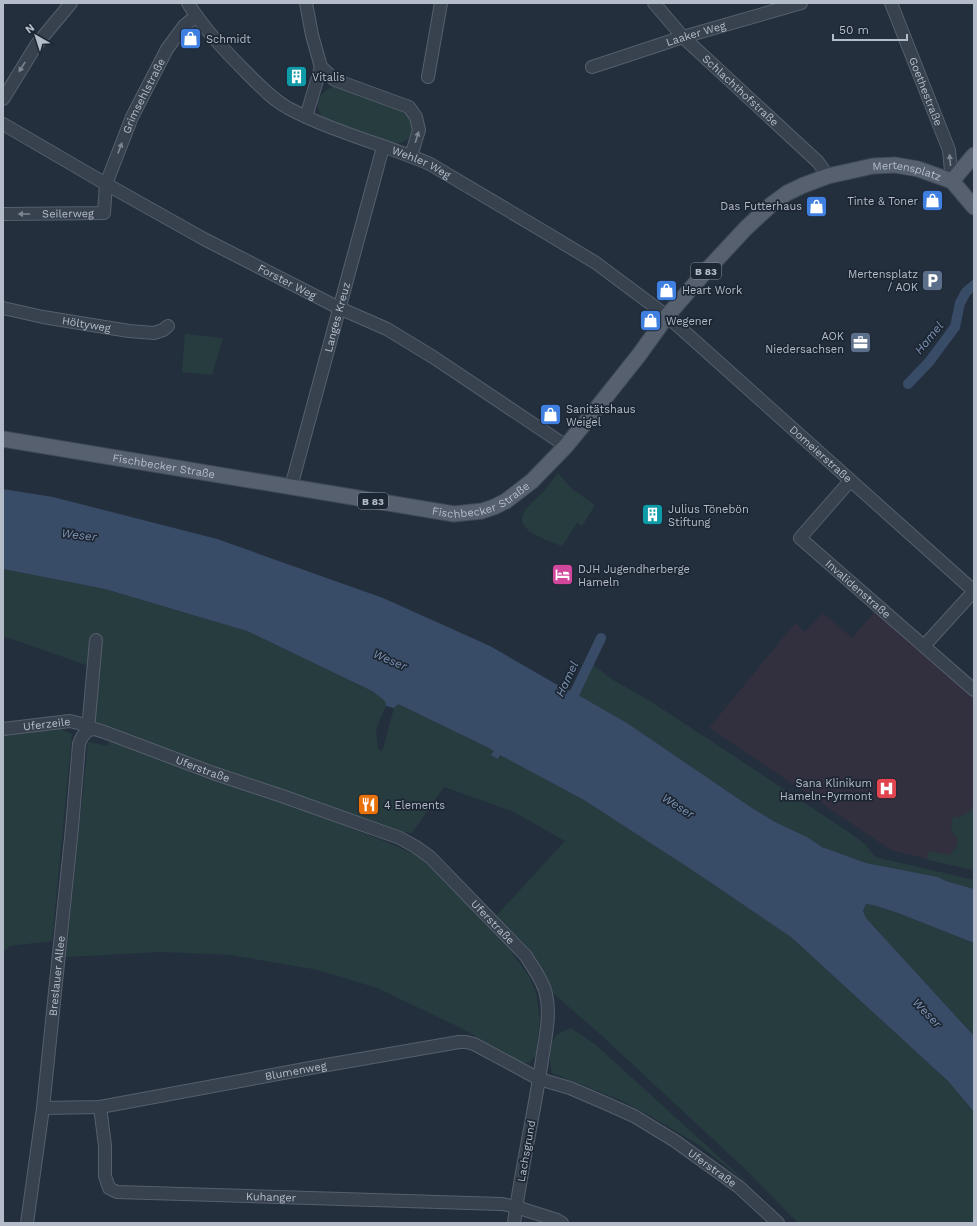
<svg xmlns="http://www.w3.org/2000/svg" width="977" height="1226" font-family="'Work Sans',sans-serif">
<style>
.medical{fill:#32303f}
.green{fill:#263c3f}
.water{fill:#394c67}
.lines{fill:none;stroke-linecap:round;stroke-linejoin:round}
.canal{stroke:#394c67;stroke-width:10}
.minor-casing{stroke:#565f6c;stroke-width:14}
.major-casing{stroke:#414a57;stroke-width:17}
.minor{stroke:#38414e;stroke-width:12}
.major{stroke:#56606e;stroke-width:15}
.oneway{fill:#7c8592}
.labels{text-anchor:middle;stroke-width:3.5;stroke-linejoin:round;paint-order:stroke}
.shield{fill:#1d2633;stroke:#878f9c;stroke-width:1}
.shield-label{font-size:10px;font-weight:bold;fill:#b4bcc9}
.street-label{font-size:11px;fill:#b4bcc9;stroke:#1d2633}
.poi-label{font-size:11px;fill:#b4bcc9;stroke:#1d2633;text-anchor:start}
.water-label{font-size:12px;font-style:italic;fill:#7c92b1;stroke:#1d2633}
</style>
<rect width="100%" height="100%" fill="#242f3e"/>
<!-- medical -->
<path class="medical" d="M 877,609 L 974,697 L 974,871 L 891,850 L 709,728 L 795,623 L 805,632 L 823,613 L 852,638 Z"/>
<!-- green -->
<path class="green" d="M 333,87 L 340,87 L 406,110 C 408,115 413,120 413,125 C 415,138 403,144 392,144 L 327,122 C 313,110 315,94 333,87 Z
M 185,334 L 223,338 L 212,375 L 182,372 Z
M 558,473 L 572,489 L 595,505 L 582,526 L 577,523 L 562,546 C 554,543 534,536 528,530 C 511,514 535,502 544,491 C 549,485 553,479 558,473 Z
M 3,569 L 105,589 L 247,631 L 372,691 L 385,701 L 386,706 L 376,729 L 378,748 L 382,752 L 394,708 L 398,704 L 489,748 L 494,751 L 492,755 L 498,759 L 500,754 L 584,800 L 689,868 L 791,937 L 949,1082 L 974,1112 L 974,1223 L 798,1223 L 743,1167 L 601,1035 L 554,994 L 537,965 L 495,917 L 565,841 L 514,812 L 444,787 L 412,833 L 382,829 L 216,769 L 91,719 L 92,667 L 3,636 Z
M 591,663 L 613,680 L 647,699 L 702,735 L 850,833 L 865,844 L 875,857 L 974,880 L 974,889 L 946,881 L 938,877 L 866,863 L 822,847 L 807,837 L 775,822 L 752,808 L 627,723 L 580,696 L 578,693 Z
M 56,727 L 72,734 L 52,941 L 10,946 L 3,952 L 3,734 Z
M 109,739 L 281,800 L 396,846 L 420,857 L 442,878 L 509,949 L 529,976 L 536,992 L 540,1019 L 536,1055 L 529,1063 L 520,1062 L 463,1029 L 377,988 L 318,970 L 231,955 L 162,952 L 66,957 L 88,742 L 108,746 Z
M 974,804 L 974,870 L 927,860 L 929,851 L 949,855 L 956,848 L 958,840 L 951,830 L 953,816 L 959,818 C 965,813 972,812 974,804 Z
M 866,904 L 873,905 L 898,913 L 974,943 L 974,1036 L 866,918 L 863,911 Z
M 571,1028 L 596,1045 L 752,1187 L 700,1146 L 652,1117 L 620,1100 L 552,1073 C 549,1062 548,1045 557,1035 C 560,1032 567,1030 571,1028 Z"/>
<!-- water -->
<path class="water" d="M 3,489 L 53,497 L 217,539 L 383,598 L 490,646 L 568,691 L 572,689 L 576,691 L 580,696 L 627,723 L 752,808 L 775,822 L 807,837 L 822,847 L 866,863 L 938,877 L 946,881 L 974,889 L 974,943 L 898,913 L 873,905 L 866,904 L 863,911 L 866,918 L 974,1036 L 974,1112 L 949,1082 L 791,937 L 689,868 L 584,800 L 500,755 L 498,759 L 491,755 L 494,751 L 489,748 L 398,704 L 394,708 L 386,706 L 385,701 L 372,691 L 247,631 L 105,589 L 3,569 Z"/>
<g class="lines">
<!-- canal -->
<path class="canal" d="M 908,384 L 929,362 L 955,327 L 960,303 L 966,292 L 974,285
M 570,703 L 601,638"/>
<defs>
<g id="minor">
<path id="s1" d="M 188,3 C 204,29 225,51 247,73 C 259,85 272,99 288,108 C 333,132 383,144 430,164 L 548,234 L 596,263 L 667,316 L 974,591"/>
<path d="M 306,3 L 312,35 L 321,67"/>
<path id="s2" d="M 654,3 L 683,37 L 818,162 L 828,176"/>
<path id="s3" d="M 891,3 L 949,150 L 952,181"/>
<path id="s4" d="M 592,67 L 683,37 L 801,3"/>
<path d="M 428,77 L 441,3"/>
<path d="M 3,99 L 37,44 L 71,3"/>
<path d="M 306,117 L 321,67 L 335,80 L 409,107 L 416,117 L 419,130 L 411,156"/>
<path id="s5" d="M 3,124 L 106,184 L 204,239 L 339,308 L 387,329 L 433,357 L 566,446"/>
<path id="s6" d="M 3,214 L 104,213 L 106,184 L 132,117 L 167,49 L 184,26 L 196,16"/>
<path id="s7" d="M 3,308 L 43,317 L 129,331 L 154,333 L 163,330 L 168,326"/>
<path id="s8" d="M 850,481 L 800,538 L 974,690"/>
<path id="s9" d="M 291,487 L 383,147"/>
<path d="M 924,646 L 974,591"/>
<path id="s10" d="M 3,729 L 70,721 L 82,724 L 88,730"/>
<path id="s11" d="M 88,730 L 95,729 L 107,733 L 213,773 L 282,796 L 400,838 L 416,847 L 430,857 L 526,956 C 533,968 543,980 546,994 C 551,1016 545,1039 542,1060 C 534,1115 521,1169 514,1223"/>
<path d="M 88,730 L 96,640"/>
<path id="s12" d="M 100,1107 L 105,1146 L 105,1176 L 109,1188 L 117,1192 L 502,1204 L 516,1207 L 557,1220 L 562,1223"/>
<path id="s13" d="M 43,1108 L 100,1107 L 321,1066 L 459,1042 L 466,1042 L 474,1044 L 539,1079 L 570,1088 L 605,1103 L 634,1116 L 675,1141 L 739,1187 L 778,1223"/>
<path id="s14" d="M 27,1223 L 43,1108 L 72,828 L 79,744 L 82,737 L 88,730"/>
</g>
<g id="major">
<path d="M 952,181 L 974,155"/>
<path id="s15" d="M 3,439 L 454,514 L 482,511 L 494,507 L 506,501 L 532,481 L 566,446 L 585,423 L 639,355 L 667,316 L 706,271 L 746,228 L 772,204 L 787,193 L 804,185 L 828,176 L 873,166 L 895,165 L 918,169 L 952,181 L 974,207"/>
</g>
</defs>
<!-- minor casing -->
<use href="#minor" class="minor-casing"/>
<!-- major casing -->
<use href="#major" class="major-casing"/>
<!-- minor -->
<use href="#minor" class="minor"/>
<!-- major -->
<use href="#major" class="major"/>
</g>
<!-- one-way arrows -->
<defs><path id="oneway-solid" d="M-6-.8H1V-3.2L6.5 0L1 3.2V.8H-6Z"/></defs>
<g class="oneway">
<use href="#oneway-solid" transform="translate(22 67) rotate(122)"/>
<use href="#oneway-solid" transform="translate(417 137) rotate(-73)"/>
<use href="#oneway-solid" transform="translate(120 148) rotate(-69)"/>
<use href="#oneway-solid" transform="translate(950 160) rotate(-95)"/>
<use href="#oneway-solid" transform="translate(24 214) rotate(180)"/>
</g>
<!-- icons -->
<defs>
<symbol id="shop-square" viewBox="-11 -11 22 22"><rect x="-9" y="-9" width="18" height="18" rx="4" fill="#3f7fe0" stroke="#1d2633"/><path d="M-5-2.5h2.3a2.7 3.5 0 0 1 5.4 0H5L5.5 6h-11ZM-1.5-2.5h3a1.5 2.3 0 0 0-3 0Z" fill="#fff"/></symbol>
<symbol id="building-square" viewBox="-11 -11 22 22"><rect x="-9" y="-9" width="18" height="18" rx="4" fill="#0f9aa8" stroke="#1d2633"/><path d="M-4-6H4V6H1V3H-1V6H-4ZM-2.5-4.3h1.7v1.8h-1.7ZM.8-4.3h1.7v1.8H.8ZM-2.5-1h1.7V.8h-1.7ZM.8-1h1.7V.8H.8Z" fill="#fff"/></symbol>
<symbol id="parking-square" viewBox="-11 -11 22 22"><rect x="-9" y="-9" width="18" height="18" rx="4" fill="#5c6f8a" stroke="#1d2633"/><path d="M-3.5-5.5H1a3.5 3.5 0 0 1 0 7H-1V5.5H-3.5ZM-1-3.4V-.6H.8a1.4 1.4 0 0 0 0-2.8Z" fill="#fff"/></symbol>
<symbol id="office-square" viewBox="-11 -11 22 22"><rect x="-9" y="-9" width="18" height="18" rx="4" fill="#5c6f8a" stroke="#1d2633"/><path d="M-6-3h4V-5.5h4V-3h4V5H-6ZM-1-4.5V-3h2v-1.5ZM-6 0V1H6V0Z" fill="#fff"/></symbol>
<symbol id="hotel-square" viewBox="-11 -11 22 22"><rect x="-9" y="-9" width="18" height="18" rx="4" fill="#d1479c" stroke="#1d2633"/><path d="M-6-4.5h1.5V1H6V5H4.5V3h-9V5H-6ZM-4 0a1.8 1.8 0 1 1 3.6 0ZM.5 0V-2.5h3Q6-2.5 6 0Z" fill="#fff"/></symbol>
<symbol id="hospital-square" viewBox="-11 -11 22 22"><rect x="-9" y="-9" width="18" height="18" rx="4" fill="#e0444e" stroke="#1d2633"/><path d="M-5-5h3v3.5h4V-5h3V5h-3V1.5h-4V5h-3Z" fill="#fff"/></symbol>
<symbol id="restaurant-square" viewBox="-11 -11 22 22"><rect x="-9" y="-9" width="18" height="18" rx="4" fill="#e8710a" stroke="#1d2633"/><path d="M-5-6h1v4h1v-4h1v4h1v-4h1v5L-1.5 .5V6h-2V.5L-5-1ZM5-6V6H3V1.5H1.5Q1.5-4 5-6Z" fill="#fff"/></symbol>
</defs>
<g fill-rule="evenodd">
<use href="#shop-square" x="178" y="26" width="25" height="25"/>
<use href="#building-square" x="284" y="64" width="25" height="25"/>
<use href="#shop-square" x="920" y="188" width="25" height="25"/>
<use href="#shop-square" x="804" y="194" width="25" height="25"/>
<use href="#parking-square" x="920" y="268" width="25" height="25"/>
<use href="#shop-square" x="654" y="278" width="25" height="25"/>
<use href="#shop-square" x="638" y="308" width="25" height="25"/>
<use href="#office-square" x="848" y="330" width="25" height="25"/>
<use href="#shop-square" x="538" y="402" width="25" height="25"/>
<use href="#building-square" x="640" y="502" width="25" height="25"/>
<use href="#hotel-square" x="550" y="562" width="25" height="25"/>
<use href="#hospital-square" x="874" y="776" width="25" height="25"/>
<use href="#restaurant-square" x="356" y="792" width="25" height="25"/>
</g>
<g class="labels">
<!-- shield labels -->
<g class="shield">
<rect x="691" y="263" width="30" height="16" rx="3"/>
<rect x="358" y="493" width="30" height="16" rx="3"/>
</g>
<g class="shield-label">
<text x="706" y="275">B 83</text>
<text x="373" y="505">B 83</text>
</g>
<!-- street labels -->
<g class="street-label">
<text dy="4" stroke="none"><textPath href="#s4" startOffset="109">Laaker Weg</textPath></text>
<text dy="4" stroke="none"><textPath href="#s2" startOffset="123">Schlachthofstraße</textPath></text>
<text dy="4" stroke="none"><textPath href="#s3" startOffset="95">Goethestraße</textPath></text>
<text dy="4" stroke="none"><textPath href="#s6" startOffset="226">Grimsehlstraße</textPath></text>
<text dy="4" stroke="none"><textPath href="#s1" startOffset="290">Wehler Weg</textPath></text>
<text dy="4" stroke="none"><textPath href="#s15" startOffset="1055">Mertensplatz</textPath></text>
<text dy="4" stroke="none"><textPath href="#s6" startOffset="65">Seilerweg</textPath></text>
<text dy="4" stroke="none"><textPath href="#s5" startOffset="325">Forster Weg</textPath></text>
<text dy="4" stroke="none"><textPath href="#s9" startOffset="176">Langes Kreuz</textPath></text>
<text dy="4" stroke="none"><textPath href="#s7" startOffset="85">Höltyweg</textPath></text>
<text dy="4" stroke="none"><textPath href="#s1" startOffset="787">Domeierstraße</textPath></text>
<text dy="4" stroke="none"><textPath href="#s15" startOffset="163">Fischbecker Straße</textPath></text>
<text dy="4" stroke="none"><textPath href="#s15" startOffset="487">Fischbecker Straße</textPath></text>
<text dy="4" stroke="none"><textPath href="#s8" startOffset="153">Invalidenstraße</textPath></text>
<text dy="4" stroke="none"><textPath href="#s10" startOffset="44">Uferzeile</textPath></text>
<text dy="4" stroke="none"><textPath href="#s11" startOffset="122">Uferstraße</textPath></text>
<text dy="4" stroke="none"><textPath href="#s11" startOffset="457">Uferstraße</textPath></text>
<text dy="4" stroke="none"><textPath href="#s14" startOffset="249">Breslauer Allee</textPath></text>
<text dy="4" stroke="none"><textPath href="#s13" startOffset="256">Blumenweg</textPath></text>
<text transform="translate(526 1151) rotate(-80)" y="4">Lachsgrund</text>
<text dy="4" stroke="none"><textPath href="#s13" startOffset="707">Uferstraße</textPath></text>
<text dy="4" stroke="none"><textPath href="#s12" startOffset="245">Kuhanger</textPath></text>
</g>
<!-- poi labels -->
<g class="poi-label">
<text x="206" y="43">Schmidt</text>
<text x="312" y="81">Vitalis</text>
<text x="918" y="205" text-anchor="end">Tinte &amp; Toner</text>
<text x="802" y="210" text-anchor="end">Das Futterhaus</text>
<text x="918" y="278" text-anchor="end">Mertensplatz<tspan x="918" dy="13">/ AOK</tspan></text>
<text x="682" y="294">Heart Work</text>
<text x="666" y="325">Wegener</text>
<text x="844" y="340" text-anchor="end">AOK<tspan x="844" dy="13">Niedersachsen</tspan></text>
<text x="566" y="413">Sanitätshaus<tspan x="566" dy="13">Weigel</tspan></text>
<text x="668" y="513">Julius Tönebön<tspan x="668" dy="13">Stiftung</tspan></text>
<text x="578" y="573">DJH Jugendherberge<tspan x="578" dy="13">Hameln</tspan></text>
<text x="872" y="787" text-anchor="end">Sana Klinikum<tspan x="872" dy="13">Hameln-Pyrmont</tspan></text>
<text x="384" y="809">4 Elements</text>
</g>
<!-- water labels -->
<g class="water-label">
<text transform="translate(929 338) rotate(-51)" y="4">Hamel</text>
<text transform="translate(79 535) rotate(7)" y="4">Weser</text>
<text transform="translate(390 660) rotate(23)" y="4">Weser</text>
<text transform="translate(567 679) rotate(-65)" y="4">Hamel</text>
<text transform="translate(678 806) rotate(32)" y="4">Weser</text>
<text transform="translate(927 1013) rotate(46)" y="4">Weser</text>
</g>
</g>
<!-- border -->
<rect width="977" height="1226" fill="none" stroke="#b4bcc9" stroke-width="8"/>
<!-- north arrow -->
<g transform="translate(36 36) rotate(321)" stroke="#1d2633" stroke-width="3" paint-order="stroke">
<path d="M0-3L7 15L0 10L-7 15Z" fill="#b4bcc9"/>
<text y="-6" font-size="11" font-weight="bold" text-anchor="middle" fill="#b4bcc9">N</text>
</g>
<!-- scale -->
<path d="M833 34v6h74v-6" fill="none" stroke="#b4bcc9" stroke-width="2"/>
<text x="839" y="34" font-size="12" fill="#b4bcc9" stroke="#1d2633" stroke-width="3" paint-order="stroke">50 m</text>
</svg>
